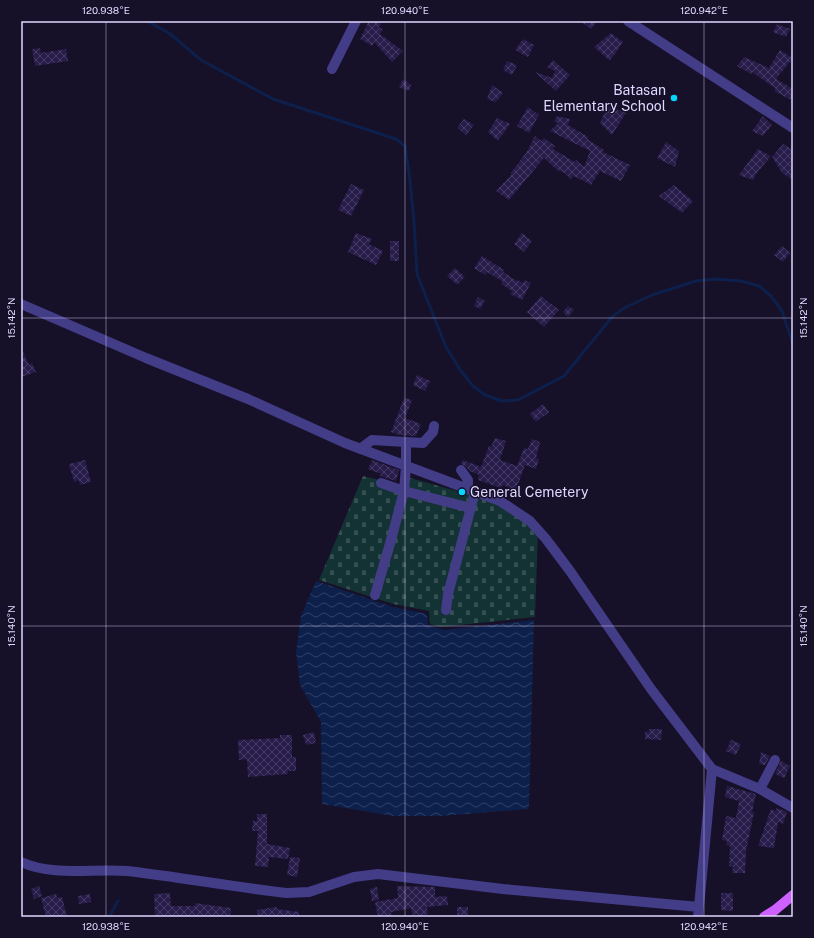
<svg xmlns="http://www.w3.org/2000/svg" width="814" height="938" font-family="'Public Sans',sans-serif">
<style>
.cemetery{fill:url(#cemetery-stones)}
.water{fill:url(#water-waves)}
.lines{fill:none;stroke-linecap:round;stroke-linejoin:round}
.stream{stroke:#0d204b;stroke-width:3}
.building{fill:url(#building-cross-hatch)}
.minor{stroke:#433c87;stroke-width:10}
.major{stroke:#cd60fe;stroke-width:10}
.ticks{fill:none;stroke:#dfd8ff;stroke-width:1;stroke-opacity:0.45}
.poi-dot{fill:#06d5fd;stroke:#161029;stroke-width:1.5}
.labels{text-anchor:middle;stroke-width:3;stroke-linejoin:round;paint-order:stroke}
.poi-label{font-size:14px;fill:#dfd8ff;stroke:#161029;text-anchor:end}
.neatline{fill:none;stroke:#dfd8ff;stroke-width:1.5}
.ticks-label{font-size:10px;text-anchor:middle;fill:#dfd8ff}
</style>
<defs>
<pattern id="cemetery-stones" width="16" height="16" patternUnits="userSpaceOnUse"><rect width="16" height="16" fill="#133233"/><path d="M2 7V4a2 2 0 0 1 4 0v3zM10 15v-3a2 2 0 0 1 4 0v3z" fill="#354f52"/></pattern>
<pattern id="water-waves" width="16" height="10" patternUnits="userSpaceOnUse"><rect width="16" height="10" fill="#0d204b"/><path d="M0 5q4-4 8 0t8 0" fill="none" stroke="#304066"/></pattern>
<pattern id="building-cross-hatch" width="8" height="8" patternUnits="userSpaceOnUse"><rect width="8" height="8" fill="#281c4a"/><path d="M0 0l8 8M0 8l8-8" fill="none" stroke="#473c65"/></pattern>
</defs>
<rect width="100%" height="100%" fill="#161029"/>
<!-- cemetery -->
<path class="cemetery" d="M 363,476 L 400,485 L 403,476 L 482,498 L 503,507 L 538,532 L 535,617 L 440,627 L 430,624 L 429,611 L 393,604 L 319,580 Z"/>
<!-- water -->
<path class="water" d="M 316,581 L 393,607 L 427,614 L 428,625 L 444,630 L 534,620 L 529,809 L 440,816 L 393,816 L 322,804 L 321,722 L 300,685 L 296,652 L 301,616 Z"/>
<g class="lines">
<!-- stream -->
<path class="stream" d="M 147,21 L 169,33 L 201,60 L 273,99 L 396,139 L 405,146 L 409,172 L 414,221 L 417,274 L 446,347 L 461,371 L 473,386 L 485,395 L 502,401 L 518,400 L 564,376 L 612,317 L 624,308 L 652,295 L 696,281 L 715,279 L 741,281 L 759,286 L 771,296 L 782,311 L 793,344
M 109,917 L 118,901"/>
</g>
<!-- building -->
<path class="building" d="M 369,21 L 382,21 L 379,28 L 383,29 L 380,34 L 403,51 L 392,62 L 374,42 L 372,46 L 360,39 Z
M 580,21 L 598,21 L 591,29 Z
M 777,24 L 790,29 L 786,37 L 773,32 Z
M 611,33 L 623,42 L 610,61 L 594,47 Z
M 523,39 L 534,45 L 528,57 L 515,50 Z
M 40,48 L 41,53 L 66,49 L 68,61 L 35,66 L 32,49 Z
M 780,50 L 793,58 L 776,79 L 793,89 L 793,101 L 774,91 L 776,89 L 752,72 L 751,74 L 737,66 L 744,57 L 769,68 Z
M 553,60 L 570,75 L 556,91 L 535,72 L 552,78 L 555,71 L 547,67 Z
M 507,61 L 517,65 L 512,75 L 503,70 Z
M 403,79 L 411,85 L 409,91 L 399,87 Z
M 492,85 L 503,93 L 496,102 L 487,99 Z
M 608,106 L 626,113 L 612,135 L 600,123 Z
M 528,107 L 539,115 L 529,133 L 517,126 Z
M 557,116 L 570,119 L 568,125 L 588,137 L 587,139 L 604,150 L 603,152 L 630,165 L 621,181 L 600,171 L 591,185 L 574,176 L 571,179 L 565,173 L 557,170 L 544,158 L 509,200 L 496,191 L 512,174 L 510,174 L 526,153 L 535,136 L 541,141 L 544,138 L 555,146 L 553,149 L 575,162 L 576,160 L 584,167 L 590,151 L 550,131 L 558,123 L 554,121 Z
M 763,116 L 772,125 L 763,136 L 752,131 Z
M 497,118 L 510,124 L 498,141 L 488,132 Z
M 464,119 L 474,125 L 466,135 L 457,128 Z
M 666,142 L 679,151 L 675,167 L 657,158 Z
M 783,144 L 793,150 L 793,180 L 782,173 L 772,157 Z
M 758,149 L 771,156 L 756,174 L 753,180 L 739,175 Z
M 351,184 L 364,190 L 351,216 L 338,210 Z
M 674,185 L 693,201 L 682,213 L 659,196 Z
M 356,233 L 372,239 L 369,244 L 383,251 L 376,265 L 348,252 Z
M 522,233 L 532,241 L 524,252 L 514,244 Z
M 390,241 L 399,241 L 399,261 L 390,261 Z
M 782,246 L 790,253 L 783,262 L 774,255 Z
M 482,256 L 504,270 L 503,272 L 517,281 L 518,280 L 523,283 L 525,280 L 531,283 L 522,300 L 510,294 L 512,291 L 501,284 L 503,282 L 487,272 L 485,275 L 474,268 Z
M 455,268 L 465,277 L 457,285 L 447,276 Z
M 541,296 L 559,310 L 544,327 L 527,312 Z
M 478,297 L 485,301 L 480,309 L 474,306 Z
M 568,306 L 574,310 L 568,317 L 563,312 Z
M 21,347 L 29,365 L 32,363 L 36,372 L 21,377 Z
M 417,375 L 430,381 L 425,391 L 413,385 Z
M 404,398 L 412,400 L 405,418 L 421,424 L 416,436 L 399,435 L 391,432 Z
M 543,404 L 549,412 L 536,422 L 530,414 Z
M 495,438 L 506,441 L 500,460 L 517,466 L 524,448 L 528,449 L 532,439 L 540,442 L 536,458 L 539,459 L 536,469 L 525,465 L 516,490 L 502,485 L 501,488 L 478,480 L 479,475 L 470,471 L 466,466 L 461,464 L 463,460 L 481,467 L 489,446 L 491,447 Z
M 85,460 L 91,482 L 80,485 L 79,480 L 74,482 L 69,464 Z
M 372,460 L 399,470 L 396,481 L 380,476 L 381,474 L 368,469 Z
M 649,729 L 662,729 L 661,740 L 645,739 L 645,731 L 649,732 Z
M 314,732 L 316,743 L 306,745 L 303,735 Z
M 280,735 L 292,735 L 292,757 L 296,757 L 296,771 L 288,771 L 288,774 L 248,777 L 247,759 L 239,760 L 238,740 L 280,738 Z
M 731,740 L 741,744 L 736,755 L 726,751 Z
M 761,752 L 770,756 L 765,765 L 759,764 Z
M 781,761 L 790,766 L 784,778 L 775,774 Z
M 727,786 L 756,794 L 752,812 L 754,812 L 746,851 L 745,873 L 732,873 L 733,867 L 729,866 L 730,846 L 726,845 L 727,841 L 722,840 L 726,816 L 736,818 L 739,801 L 725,797 Z
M 777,808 L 787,812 L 783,824 L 778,822 L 774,848 L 758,846 L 771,809 L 775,811 Z
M 257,814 L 267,814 L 267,844 L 290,848 L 288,859 L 269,857 L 268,867 L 255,866 L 258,831 L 252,831 L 253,821 L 257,821 Z
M 290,857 L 300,858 L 297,877 L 287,875 Z
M 39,886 L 42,896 L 34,899 L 31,889 Z
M 397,886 L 435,887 L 435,897 L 447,896 L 448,905 L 427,907 L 428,914 L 418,917 L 417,914 L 412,915 L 411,908 L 391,912 L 392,917 L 378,917 L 375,902 L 398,898 Z
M 377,887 L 379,900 L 372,901 L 370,889 Z
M 170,893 L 171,906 L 195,906 L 195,903 L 231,908 L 230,917 L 155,917 L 154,894 Z
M 721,893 L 733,893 L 733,911 L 721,910 Z
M 56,894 L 57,898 L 62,897 L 67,917 L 46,917 L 41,898 Z
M 90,894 L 91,902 L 79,904 L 78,896 Z
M 276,907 L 277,909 L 299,912 L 299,917 L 258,917 L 257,910 Z
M 457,907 L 468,907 L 468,915 L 457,915 Z"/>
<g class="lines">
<!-- minor -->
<path class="minor" d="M 628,21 L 793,128
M 332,69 L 356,21
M 21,304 L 146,358 L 248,399 L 345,443 L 500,501 L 530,521 L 546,539 L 570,571 L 651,689 L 712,769 L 760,789 L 793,808
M 360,449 L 372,440 L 423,443 L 433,432 L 434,426
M 461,470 L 468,480 L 468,489
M 381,483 L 404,491 L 471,508
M 375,595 L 391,540 L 404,491 L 406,467 L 406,443
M 446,610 L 448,594 L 475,492
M 760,789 L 775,760
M 21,862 C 54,877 92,868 127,871 C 180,877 233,887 287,893 L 309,892 L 354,877 L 378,874 L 503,889 L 699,907
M 698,917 L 712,769"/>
<!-- major -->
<path class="major" d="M 764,917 L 775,910 L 793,895"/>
</g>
<!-- ticks -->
<path class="ticks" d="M 106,21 L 106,917M 405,21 L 405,917M 704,21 L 704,917M 21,318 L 793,318M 21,626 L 793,626"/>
<!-- markers -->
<g class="poi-dot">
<circle cx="674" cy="98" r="4"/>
<circle cx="462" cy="492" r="4"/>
</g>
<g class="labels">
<!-- poi labels -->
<g class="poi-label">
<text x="666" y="95">Batasan<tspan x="666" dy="16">Elementary School</tspan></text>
<text x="470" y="497" text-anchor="start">General Cemetery</text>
</g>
</g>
<!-- border -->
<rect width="814" height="938" fill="none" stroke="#161029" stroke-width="44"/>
<rect x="22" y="22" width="770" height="894" class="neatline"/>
<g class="ticks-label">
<text x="106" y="14">120.938°E</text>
<text x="405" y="14">120.940°E</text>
<text x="704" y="14">120.942°E</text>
<text transform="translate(11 318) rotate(-90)" y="4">15.142°N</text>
<text transform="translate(803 318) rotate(-90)" y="4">15.142°N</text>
<text transform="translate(11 626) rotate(-90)" y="4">15.140°N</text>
<text transform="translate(803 626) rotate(-90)" y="4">15.140°N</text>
<text x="106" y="930">120.938°E</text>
<text x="405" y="930">120.940°E</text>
<text x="704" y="930">120.942°E</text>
</g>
</svg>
